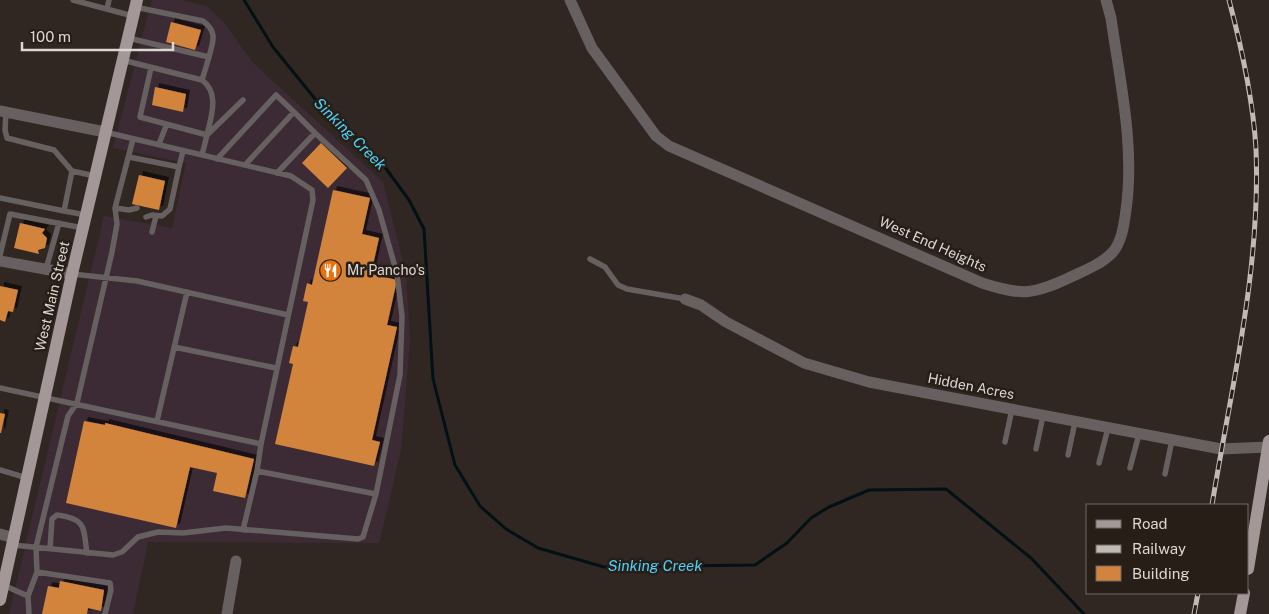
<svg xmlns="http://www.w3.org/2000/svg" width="1269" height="614" font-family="'Public Sans',sans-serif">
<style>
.commercial{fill:#3c2b35}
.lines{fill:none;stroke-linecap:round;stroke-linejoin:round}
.stream{stroke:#021116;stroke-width:3}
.building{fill:#d2843e;filter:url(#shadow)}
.service{stroke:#676061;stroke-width:5.5}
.minor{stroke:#676061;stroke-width:11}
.primary{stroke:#a39797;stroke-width:12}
.rail-casing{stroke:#c0bab5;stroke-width:5}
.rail{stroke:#271e18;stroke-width:3;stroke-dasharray:9;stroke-linecap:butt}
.labels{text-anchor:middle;stroke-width:5;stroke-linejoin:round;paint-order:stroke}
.street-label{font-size:14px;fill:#ddd7d3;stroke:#271e18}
.poi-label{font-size:14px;fill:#ddd7d3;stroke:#271e18;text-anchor:start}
.water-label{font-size:15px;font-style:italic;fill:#4dd2f9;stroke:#271e18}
</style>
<defs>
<filter id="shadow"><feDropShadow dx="4" dy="-4" stdDeviation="0" flood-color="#0009"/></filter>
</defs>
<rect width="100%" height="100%" fill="#312722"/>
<!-- commercial -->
<path class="commercial" d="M 152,0 L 181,0 L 206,6 L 222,20 L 252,62 L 383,182 L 406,273 L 410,340 L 401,451 L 379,543 L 148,542 L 133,614 L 9,614 L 104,216 L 172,228 L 186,163 L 113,148 Z"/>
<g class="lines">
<!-- stream -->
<path class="stream" d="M 244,0 L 273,47 L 320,105 L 382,163 L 409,200 L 424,229 L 433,379 L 443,418 L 455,465 L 480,506 L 506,529 L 538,548 L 604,567 L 755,565 L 787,543 L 811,518 L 829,507 L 869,490 L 946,489 L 1031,558 L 1084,614"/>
</g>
<!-- building -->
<path class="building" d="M 171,22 L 201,30 L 195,50 L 166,42 Z
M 155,87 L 186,94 L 183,112 L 152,105 Z
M 321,143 L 347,168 L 328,188 L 302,163 Z
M 139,175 L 165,181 L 159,210 L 132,204 Z
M 333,190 L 370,198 L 362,234 L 379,238 L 371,274 L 397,280 L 387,325 L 397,327 L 372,440 L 380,442 L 374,466 L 275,444 L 293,364 L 289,363 L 293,346 L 298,347 L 308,302 L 303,301 L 307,283 L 312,285 Z
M 20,223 L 45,229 L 42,233 L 47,238 L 45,248 L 38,250 L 39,254 L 14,248 Z
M 0,286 L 18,290 L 13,312 L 8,311 L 5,322 L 0,320 Z
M 0,413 L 5,414 L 1,433 L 0,433 Z
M 84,421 L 105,425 L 105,423 L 254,459 L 245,498 L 213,491 L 217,473 L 190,467 L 176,528 L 66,503 Z
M 60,581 L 104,590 L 101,611 L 88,608 L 87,614 L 42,614 L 48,586 L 59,588 Z"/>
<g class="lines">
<!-- service -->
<path class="service" d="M 73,0 L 133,16
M 107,9 L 109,0
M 128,38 L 209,57 C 213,41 218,32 203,21 L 135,7
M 122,60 L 202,80 C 220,93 211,117 207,135 L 140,117 L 151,68
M 202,80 L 209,57
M 6,112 L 5,130 L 7,138 L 54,150 L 72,171
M 315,133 L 366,180 L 379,210 L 397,274 L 402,316 L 400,375 L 376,494
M 159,144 L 166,126
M 202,155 L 207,135 L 243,100
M 129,157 L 179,167 L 170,209 L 162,216 L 152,215 L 146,217
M 217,159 L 276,95 L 294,112
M 245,165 L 294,112 L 315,133 L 277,173
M 179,167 L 183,151
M 0,198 L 64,211
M 115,208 L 129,210 L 137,208
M 86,215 L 64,211 L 72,171 L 95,176
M 152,232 L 156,216
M 0,255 L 10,214 L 83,228
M 590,259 L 605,267 L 618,285 L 627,289 L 685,299
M 46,269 L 59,223
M 72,274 L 137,281 L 288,315
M 174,347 L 276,368
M 0,388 L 261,444 L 313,200 L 312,190 L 291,176 L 105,132
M 157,421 L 187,292
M 1005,442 L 1012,409
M 1036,449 L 1043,416
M 1068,455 L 1075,422
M 1099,463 L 1108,428
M 1130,468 L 1139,434
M 0,470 L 27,478
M 257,471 L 261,444
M 1165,474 L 1172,440
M 13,545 L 113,555 L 122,552 L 138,537 L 158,532 L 183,533 L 226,528 L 358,539 L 363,537 L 376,494 L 257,471 L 243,530
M 50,549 L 52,519 L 57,515 C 87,519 83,527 87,553
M 37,572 L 36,547 L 68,416 L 77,403 L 112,252 L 117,224 L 115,208 L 133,139
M 3,585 L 28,596
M 29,614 L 28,596 L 37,572 L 110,583 L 111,590 L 105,614"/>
<!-- minor -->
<path class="minor" d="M 570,0 L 592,48 L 656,136 L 669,146 L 982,283 C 1023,296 1033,295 1073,276 C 1086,270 1101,264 1112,253 C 1122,242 1124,225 1126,210 C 1135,146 1120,82 1111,18 L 1106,0
M 0,111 L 105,132
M 0,261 L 72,274
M 685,299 L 701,305 L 726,322 L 804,363 L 869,382 L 1221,449 L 1268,447
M 0,534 L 14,538
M 227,614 L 236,561"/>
<!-- primary -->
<path class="primary" d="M 1248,569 L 1269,441
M 0,600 L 72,274 L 137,0
M 1240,614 L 1244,593"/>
<defs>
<path id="rail" d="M 1212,505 C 1231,388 1261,269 1256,149 C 1253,98 1242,49 1229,0
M 1194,614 L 1198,593"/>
</defs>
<!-- rail casing -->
<use href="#rail" class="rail-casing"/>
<!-- rail -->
<use href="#rail" class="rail"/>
</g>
<!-- icons -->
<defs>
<symbol id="restaurant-disc" viewBox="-11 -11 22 22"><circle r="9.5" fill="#e8710a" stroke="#271e18"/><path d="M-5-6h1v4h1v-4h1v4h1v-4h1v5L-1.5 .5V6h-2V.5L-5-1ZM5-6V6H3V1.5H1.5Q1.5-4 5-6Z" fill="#fff"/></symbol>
</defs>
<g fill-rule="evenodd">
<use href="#restaurant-disc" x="318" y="258" width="25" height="25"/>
</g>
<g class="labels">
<!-- street labels -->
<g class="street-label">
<text transform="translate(933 244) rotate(24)" y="5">West End Heights</text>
<text transform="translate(52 296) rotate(-77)" y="5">West Main Street</text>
<text transform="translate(971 386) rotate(11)" y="5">Hidden Acres</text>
</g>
<!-- poi labels -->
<g class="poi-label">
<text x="347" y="275">Mr Pancho's</text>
</g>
<!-- water labels -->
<g class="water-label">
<text transform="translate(350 134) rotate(45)" y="5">Sinking Creek</text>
<text x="655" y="571">Sinking Creek</text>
</g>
</g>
<!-- legend -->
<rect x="1086" y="504" width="162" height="90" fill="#271e18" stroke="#706863"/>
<rect x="1096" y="520" width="25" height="8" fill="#a39797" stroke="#706863"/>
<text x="1132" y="529" font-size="15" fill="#ddd7d3">Road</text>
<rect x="1096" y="545" width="25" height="8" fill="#c0bab5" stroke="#706863"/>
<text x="1132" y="554" font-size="15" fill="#ddd7d3">Railway</text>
<rect x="1096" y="566" width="25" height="15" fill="#d2843e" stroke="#706863"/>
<text x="1132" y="579" font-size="15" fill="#ddd7d3">Building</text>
<!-- scale -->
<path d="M22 42v8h151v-8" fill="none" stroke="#ddd7d3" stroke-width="2.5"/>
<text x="30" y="42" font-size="15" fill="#ddd7d3" stroke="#271e18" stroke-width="4" paint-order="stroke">100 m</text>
</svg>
